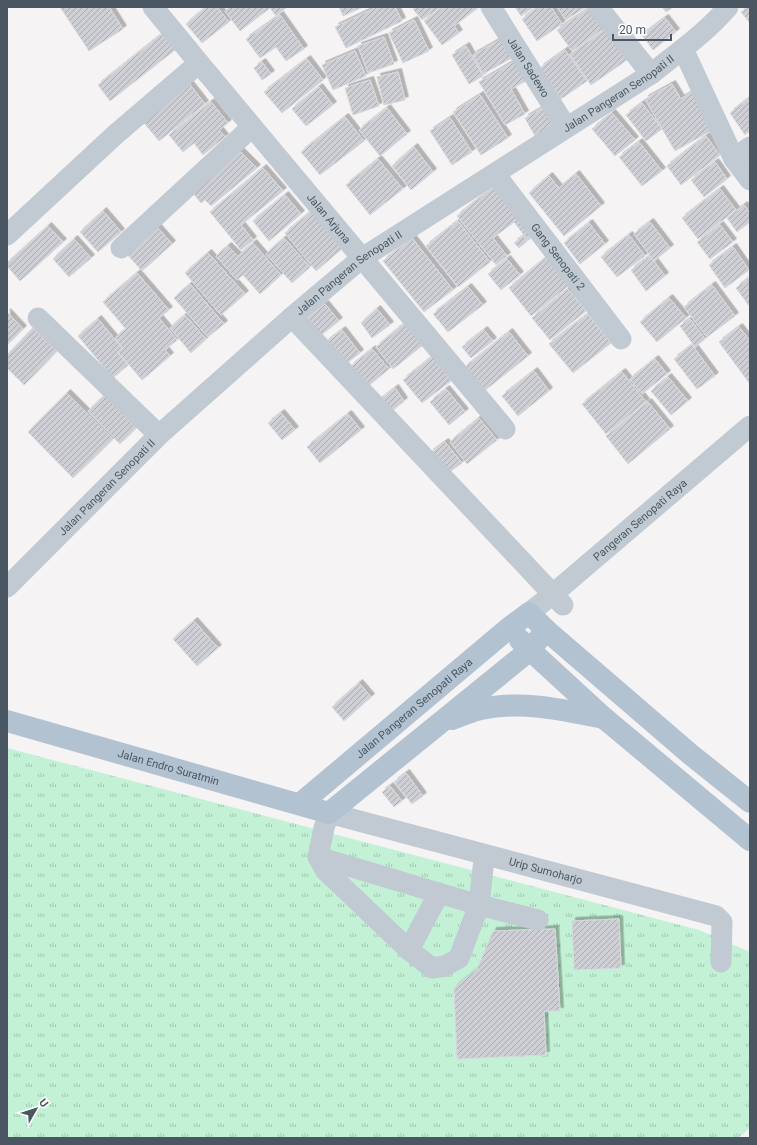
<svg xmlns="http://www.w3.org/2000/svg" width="757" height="1145" font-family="Roboto,sans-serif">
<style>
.grass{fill:url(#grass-tufts)}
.building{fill:url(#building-hatch);stroke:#d7d9de;filter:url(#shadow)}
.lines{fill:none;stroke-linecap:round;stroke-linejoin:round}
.minor{stroke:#c1cad2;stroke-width:21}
.major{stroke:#b3c2d1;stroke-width:22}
.labels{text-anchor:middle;stroke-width:3;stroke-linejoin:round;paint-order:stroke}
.street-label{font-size:11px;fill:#4a5661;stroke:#fff}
</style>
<defs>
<pattern id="grass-tufts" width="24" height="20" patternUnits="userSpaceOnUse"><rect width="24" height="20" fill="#c3f1d5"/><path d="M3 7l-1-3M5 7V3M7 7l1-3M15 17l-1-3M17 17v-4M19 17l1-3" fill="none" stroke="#a0c6b0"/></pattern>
<pattern id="building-hatch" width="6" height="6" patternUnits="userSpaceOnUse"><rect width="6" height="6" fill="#cdcfd5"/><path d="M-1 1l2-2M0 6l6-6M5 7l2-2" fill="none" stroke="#a8abb0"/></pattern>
<filter id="shadow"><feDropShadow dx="3.5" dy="-3.5" stdDeviation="0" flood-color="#0004"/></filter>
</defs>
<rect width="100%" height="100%" fill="#f5f3f3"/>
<!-- grass -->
<path class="grass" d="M 7,748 L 699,930 L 750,952 L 750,1128 L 738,1138 L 7,1138 Z"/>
<!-- building -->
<path class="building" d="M 60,7 L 109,7 L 123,29 L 89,51 Z
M 207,7 L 217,7 L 229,22 L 202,43 L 186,24 Z
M 230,7 L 287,7 L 276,16 L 270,8 L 240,31 L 225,11 Z
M 339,7 L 363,7 L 343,16 Z
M 377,7 L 395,7 L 402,21 L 346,48 L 335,27 Z
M 416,7 L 441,7 L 422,20 L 413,9 Z
M 443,7 L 479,7 L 454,26 L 459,33 L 442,45 L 424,21 Z
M 515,7 L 534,7 L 521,16 Z
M 539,7 L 551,7 L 562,24 L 537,41 L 522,19 Z
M 557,7 L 586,7 L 566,20 Z
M 591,7 L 606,27 L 572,51 L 557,30 Z
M 662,7 L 673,7 L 666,12 Z
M 748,7 L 750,7 L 750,23 L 741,12 Z
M 280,15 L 304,49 L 286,61 L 276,47 L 260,58 L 246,39 Z
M 665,18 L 676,32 L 653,50 L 642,35 Z
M 414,20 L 429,51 L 403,63 L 389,33 Z
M 609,27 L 630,58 L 591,85 L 570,54 Z
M 162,34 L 175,50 L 110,101 L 98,85 Z
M 384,37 L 394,64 L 368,73 L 358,46 Z
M 501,39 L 512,58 L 483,74 L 473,55 Z
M 466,46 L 483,76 L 469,84 L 452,55 Z
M 565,50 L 587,81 L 561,99 L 540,68 Z
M 355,51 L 366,76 L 333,90 L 322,65 Z
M 307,59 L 323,80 L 282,113 L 264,92 Z
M 515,61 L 526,81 L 511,89 L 525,114 L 505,125 L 479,82 Z
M 262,62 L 271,74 L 262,80 L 254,68 Z
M 398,72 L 405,100 L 384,105 L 377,77 Z
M 370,80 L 379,106 L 353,115 L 345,88 Z
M 187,81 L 205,104 L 159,141 L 140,118 Z
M 672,84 L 681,99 L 692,92 L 714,129 L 675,151 L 645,99 Z
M 319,87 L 333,105 L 306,126 L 292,109 Z
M 480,95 L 508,138 L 481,155 L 453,112 Z
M 748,99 L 750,102 L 750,131 L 745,135 L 730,113 Z
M 211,102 L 228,123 L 219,130 L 225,137 L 203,155 L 194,143 L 183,152 L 169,135 Z
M 642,103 L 662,129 L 646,141 L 626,115 Z
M 544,107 L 556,127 L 536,138 L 525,118 Z
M 387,108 L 407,134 L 380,156 L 359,130 Z
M 612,113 L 635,140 L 615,156 L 592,129 Z
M 345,117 L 364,141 L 320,175 L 301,152 Z
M 450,118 L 472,152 L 452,165 L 430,131 Z
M 706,136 L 720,155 L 681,185 L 667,166 Z
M 639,142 L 662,171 L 642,186 L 619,157 Z
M 414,147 L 433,172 L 411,190 L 392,166 Z
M 240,151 L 257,168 L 211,206 L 205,200 L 201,203 L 192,192 Z
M 378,159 L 403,189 L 370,215 L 346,185 Z
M 715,162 L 727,179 L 704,197 L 691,180 Z
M 263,168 L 283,191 L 241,225 L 253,240 L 241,250 L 210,212 Z
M 576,174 L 601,206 L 564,236 L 529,193 L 549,176 L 559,188 Z
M 498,183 L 536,232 L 527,239 L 514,222 L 493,238 L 507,256 L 496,265 L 457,216 Z
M 720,189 L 736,210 L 698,239 L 682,218 Z
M 285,195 L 301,214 L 269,241 L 253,221 Z
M 744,205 L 750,213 L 750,222 L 737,232 L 727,218 Z
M 103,211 L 121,232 L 98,252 L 80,232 Z
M 312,211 L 343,248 L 316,271 L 285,233 Z
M 458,221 L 490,262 L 458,287 L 426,246 Z
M 650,222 L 670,248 L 654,261 L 634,234 Z
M 589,223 L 605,244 L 580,264 L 564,243 Z
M 720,225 L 733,242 L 710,259 L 697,242 Z
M 48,226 L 63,242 L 20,281 L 7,266 L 7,263 Z
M 156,226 L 172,244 L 142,271 L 126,253 Z
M 629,235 L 645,256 L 617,277 L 601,257 Z
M 523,236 L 527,241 L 519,248 L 514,243 Z
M 284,238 L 310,267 L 292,283 L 266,254 Z
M 412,238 L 453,290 L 424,312 L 383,261 Z
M 74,239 L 91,258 L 69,277 L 53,259 Z
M 253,243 L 281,275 L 260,294 L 243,275 L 237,280 L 216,256 L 228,246 L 238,256 Z
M 733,247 L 749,270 L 725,288 L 709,265 Z
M 208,253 L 245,294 L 221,315 L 185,273 Z
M 548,256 L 571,284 L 531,316 L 509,288 Z
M 650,256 L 665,276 L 646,291 L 631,270 Z
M 507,259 L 520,275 L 501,290 L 488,274 Z
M 137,273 L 169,310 L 159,318 L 177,340 L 165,350 L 170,356 L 142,380 L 118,352 L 123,348 L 115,338 L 126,329 L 103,302 Z
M 750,277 L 750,307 L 736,288 Z
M 190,284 L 224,324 L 208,337 L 174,298 Z
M 712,285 L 735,316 L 707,337 L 684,307 Z
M 468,287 L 483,305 L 448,332 L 433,314 Z
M 568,289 L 586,311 L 550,340 L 532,318 Z
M 669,298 L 686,318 L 657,342 L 640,322 Z
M 325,304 L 339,321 L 320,336 L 306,319 Z
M 377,309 L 390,325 L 372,338 L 361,323 Z
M 7,312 L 23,329 L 7,345 Z
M 588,314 L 611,343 L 573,373 L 549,344 Z
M 185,315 L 206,339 L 191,353 L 170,328 Z
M 98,319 L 122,348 L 117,352 L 128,365 L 113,378 L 78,336 Z
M 690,319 L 705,339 L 695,347 L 680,326 Z
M 405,323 L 423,345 L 393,369 L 376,347 Z
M 739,327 L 750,341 L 750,384 L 719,342 Z
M 33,328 L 57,351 L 24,385 L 7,368 L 7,355 Z
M 342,330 L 360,353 L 343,366 L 325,343 Z
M 484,330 L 493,341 L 471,358 L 462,347 Z
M 509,332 L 528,356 L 483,392 L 464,368 Z
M 692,345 L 715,376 L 697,389 L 674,359 Z
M 372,349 L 389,369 L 367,387 L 350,367 Z
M 432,357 L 451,381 L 422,403 L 403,380 Z
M 655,359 L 667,374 L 642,394 L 630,379 Z
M 534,371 L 549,391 L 518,416 L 502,396 Z
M 622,372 L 646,402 L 606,434 L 582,404 Z
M 668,377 L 688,401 L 671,415 L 651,391 Z
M 395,388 L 404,401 L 387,415 L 377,402 Z
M 446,389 L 465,412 L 449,425 L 430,402 Z
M 109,391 L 141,423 L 120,444 L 88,411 Z
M 67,393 L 113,439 L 73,478 L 28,432 Z
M 648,402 L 670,429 L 628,464 L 606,436 Z
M 281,413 L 295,430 L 282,440 L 268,423 Z
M 348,414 L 361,430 L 320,463 L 307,447 Z
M 479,418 L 497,440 L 467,464 L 450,442 Z
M 445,442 L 462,463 L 447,474 L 430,453 Z
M 194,621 L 218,648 L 197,666 L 173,639 Z
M 359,683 L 371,697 L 344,721 L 332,707 Z
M 406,773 L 423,796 L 412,804 L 394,782 Z
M 390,786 L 402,801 L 394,807 L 382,792 Z
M 619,919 L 621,968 L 574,970 L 572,921 Z
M 555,929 L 560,1011 L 544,1011 L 546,1055 L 457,1059 L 454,988 L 477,969 L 493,931 Z"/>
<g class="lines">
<!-- minor -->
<g class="minor">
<path id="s1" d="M 153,7 L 199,63 L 505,429"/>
<path id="s2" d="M 491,7 L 566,127"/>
<path d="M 598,7 L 651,74"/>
<path d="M 683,49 L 734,159"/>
<path d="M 750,147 L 734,159 L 750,180"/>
<path id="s3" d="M 495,174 L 621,339"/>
<path d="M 7,235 L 116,134 L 199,63"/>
<path d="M 121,248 L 252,127"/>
<path d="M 292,317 L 563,605"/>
<path d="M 38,318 L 159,435"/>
<path id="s4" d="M 7,587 L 159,435 L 292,317 L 362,258 L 651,74 C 677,53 706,33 728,7"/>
<path id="s5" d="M 529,613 L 553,594 L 750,426"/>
<path id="s6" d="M 485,855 L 483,868 L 479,905 L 459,958 L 445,966 L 432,968 L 409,950 L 326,871 L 318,857 L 324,828 L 329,813 L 716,916 L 722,922 L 721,962"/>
<path d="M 318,857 L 479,905 L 538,920"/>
<path d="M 409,950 L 439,893"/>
</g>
<!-- major -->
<g class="major">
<path d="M 520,640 L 530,650 L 604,718 L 750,840"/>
<path d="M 452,719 C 461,716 471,711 481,709 C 522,700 563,710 604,718"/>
<path id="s7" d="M 7,721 L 329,813 L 530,650 L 546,630"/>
<path id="s8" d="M 300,804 L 509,628 L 529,613 L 546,630 L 690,754 L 750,802"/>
</g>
</g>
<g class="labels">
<!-- street labels -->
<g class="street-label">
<text dy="4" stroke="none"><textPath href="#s2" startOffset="71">Jalan Sadewo</textPath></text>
<text dy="4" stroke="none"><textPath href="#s4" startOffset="789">Jalan Pangeran Senopati II</textPath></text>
<text dy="4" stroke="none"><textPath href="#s1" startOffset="275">Jalan Arjuna</textPath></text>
<text dy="4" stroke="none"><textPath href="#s3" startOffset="104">Gang Senopati 2</textPath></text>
<text dy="4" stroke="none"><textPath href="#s4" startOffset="465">Jalan Pangeran Senopati II</textPath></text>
<text dy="4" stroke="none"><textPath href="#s4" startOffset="141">Jalan Pangeran Senopati II</textPath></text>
<text dy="4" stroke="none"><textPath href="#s5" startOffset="145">Pangeran Senopati Raya</textPath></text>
<text dy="4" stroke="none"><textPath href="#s8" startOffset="149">Jalan Pangeran Senopati Raya</textPath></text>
<text dy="4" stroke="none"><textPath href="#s7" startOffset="168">Jalan Endro Suratmin</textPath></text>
<text dy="4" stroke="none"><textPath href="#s6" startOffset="566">Urip Sumoharjo</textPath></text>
</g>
</g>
<!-- border -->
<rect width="757" height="1145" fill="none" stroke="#4a5661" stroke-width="16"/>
<!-- north arrow -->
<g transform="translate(36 1109) rotate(51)" stroke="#ffffff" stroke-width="3" paint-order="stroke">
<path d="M0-3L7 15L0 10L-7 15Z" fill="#4a5661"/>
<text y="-6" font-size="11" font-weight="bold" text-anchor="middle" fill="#4a5661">U</text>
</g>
<!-- scale -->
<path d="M613 34v6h58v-6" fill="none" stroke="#4a5661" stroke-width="2"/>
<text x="619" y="34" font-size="12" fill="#4a5661" stroke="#ffffff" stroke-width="3" paint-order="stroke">20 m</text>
</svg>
